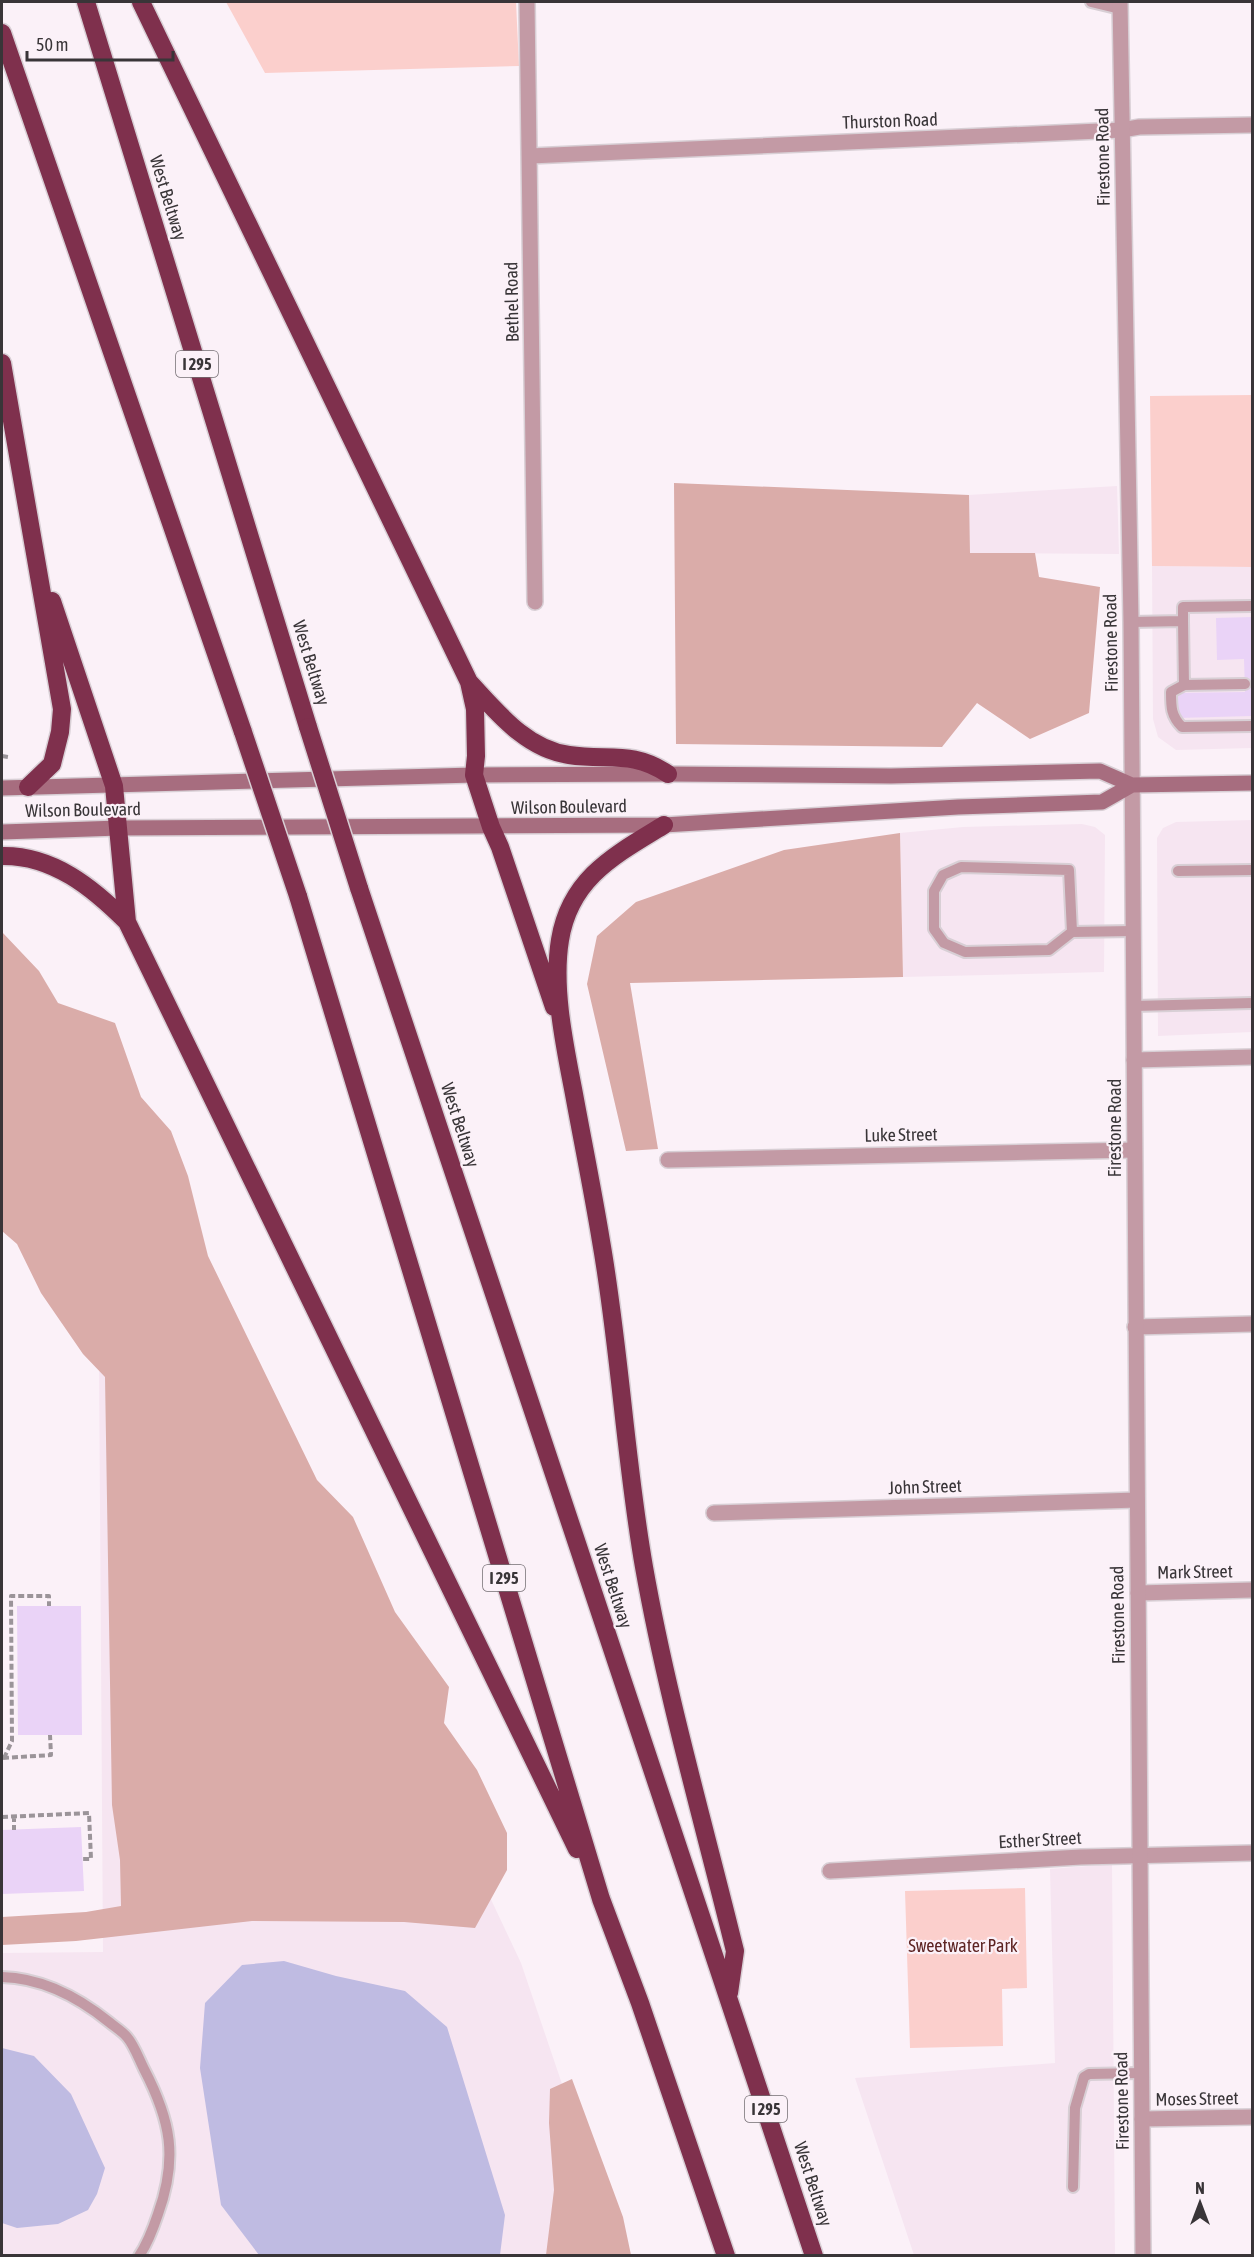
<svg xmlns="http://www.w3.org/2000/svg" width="1254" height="2257" font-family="'Asap Condensed',sans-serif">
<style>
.built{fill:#f6e5f1}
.green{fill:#fbcfcc}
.forest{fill:#daaca9}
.water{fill:#bfbbe2}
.building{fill:#ead3f7}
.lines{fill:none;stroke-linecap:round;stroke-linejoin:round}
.service-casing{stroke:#d8cfd5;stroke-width:14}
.minor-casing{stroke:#d8cfd5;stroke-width:18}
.tertiary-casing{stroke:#d8cfd5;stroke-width:18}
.secondary-casing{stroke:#d8cfd5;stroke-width:18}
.motorway-casing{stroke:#d8cfd5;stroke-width:21}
.path{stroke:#9b9499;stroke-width:4;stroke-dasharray:6 3;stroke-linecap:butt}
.service{stroke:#c39aa5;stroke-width:10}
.minor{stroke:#c39aa5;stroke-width:15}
.tertiary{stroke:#c39aa5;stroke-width:15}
.secondary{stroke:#a76d7f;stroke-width:15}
.motorway{stroke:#7f304d;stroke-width:18}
.motorway-bridge-casing{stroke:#d8cfd5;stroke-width:21;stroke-linecap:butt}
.motorway-bridge{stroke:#7f304d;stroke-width:18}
.labels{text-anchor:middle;stroke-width:4.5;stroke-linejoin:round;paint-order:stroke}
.shield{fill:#fbf1f8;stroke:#736d72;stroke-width:1.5}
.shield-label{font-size:16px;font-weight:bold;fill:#393538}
.street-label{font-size:18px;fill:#393538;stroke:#fbf1f8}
.park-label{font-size:18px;fill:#5d2423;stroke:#fbf1f8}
</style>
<rect width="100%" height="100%" fill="#fbf1f8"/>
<!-- built -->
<path class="built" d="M 1117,486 L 1119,554 L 970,553 L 968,495 Z
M 1152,566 L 1252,567 L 1252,748 L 1176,750 L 1158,737 L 1153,719 Z
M 1252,820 L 1252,1032 L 1158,1036 L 1157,838 L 1163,828 L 1176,822 Z
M 1082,824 L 1095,827 L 1105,835 L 1104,972 L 903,977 L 900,833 L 963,827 Z
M 97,1065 L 521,1963 L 620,2255 L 2,2255 L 2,1953 L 103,1952 Z
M 1112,1864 L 1115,2255 L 914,2255 L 855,2078 L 1055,2063 L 1050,1869 Z"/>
<!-- green -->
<path class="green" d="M 226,2 L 516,2 L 519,66 L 265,73 Z
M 1252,395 L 1252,567 L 1152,566 L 1150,396 Z
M 1025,1888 L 1027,1988 L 1002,1989 L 1003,2046 L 910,2048 L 905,1891 Z"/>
<!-- forest -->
<path class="forest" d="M 674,483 L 969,495 L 970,553 L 1035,553 L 1039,577 L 1100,587 L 1089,713 L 1030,739 L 977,703 L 942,747 L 676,744 Z
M 900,833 L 903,977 L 630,983 L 658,1149 L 626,1151 L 587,984 L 597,936 L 636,902 L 784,850 Z
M 2,932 L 39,971 L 58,1003 L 115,1023 L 141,1097 L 171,1131 L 188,1176 L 208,1256 L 317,1480 L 353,1517 L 395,1612 L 449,1687 L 444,1723 L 477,1770 L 507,1833 L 507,1870 L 475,1928 L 404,1922 L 252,1921 L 76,1941 L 2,1945 L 2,1917 L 86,1912 L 121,1906 L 120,1860 L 112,1805 L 105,1377 L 83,1354 L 41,1293 L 17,1244 L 2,1231 Z
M 572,2079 L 623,2217 L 631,2255 L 546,2255 L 554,2190 L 549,2123 L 550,2089 Z"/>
<!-- water -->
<path class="water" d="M 284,1961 L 336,1976 L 405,1991 L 447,2027 L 505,2215 L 500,2255 L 259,2255 L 221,2205 L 200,2068 L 205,2003 L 242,1965 Z
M 2,2048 L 34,2056 L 71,2094 L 105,2168 L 97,2194 L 88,2210 L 58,2224 L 17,2228 L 2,2223 Z"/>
<!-- building -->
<path class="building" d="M 1252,617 L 1252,716 L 1177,718 L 1176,693 L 1245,692 L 1244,659 L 1217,660 L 1216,618 Z
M 17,1606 L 81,1606 L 82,1735 L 18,1735 Z
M 81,1827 L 84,1891 L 2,1894 L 2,1830 Z"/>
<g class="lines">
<defs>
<path id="service" d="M 1091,2 L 1120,9
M 1183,621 L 1184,685 L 1245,684
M 1131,622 L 1183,621 L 1183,607 L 1252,606
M 1184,685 L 1171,692 C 1171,707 1171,716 1182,727 L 1252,726
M 1178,871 L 1252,870
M 1072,932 L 1069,870 L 961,867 L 943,875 L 934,891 L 934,929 L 944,943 L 965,952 L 1049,950 L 1072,932 L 1133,931
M 1134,1006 L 1252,1003
M 2,1977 C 42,1978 78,1997 109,2022 C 115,2027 122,2031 127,2037 C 134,2045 139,2059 144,2069 C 171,2121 178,2158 158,2214 C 153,2229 148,2243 139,2256
M 1073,2187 L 1075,2108 L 1084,2077 L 1089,2074 L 1141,2073"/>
<path id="minor" d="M 527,2 L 535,602
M 530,156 L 1122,130 L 1139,127 L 1252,125
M 1134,1060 L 1252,1057
M 668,1160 L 1134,1150
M 1135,1327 L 1252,1324
M 714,1513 L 1137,1500
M 1138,1593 L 1252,1590
M 830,1871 L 1081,1857 L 1252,1853
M 1142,2119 L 1252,2117"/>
<path id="tertiary" d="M 1120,2 L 1131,622 L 1143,2256"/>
<path id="secondary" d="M 2,788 L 474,775 L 668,774 L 891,776 L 1100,771 L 1132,785 L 1252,783
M 2,832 L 119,828 L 664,825 L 958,807 L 1102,802 L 1132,785"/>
<path id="motorway" d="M 86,2 L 308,727
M 141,2 L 469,682 L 475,709 L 476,756 L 474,775 L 491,827 L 500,847 L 554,1007
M 2,33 L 243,732
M 2,363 L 62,709 L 60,732 L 52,764 L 28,787
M 52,601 L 114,786 L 127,922
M 469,682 C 497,712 526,749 569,755 C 608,761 632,750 668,774
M 664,825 C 615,855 570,878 560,940 C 552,988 565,1047 574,1094 C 583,1143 593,1192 601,1241 C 620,1349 625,1459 644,1567 C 667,1697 704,1824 735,1951 L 729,1993
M 2,856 C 53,855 93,888 127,922 L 577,1849
M 359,888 L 814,2256
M 298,896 L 601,1899 L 640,2003 L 726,2256"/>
</defs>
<!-- service casing -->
<use href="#service" class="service-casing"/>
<!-- minor casing -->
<use href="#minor" class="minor-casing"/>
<!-- tertiary casing -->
<use href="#tertiary" class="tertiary-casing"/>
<!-- secondary casing -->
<use href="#secondary" class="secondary-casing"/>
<!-- motorway casing -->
<use href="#motorway" class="motorway-casing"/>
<!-- path -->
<path class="path" d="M 2,756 L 8,757
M 3,1758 L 51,1755 L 50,1735
M 4,1758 L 12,1741 L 11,1596 L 49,1596 L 49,1606
M 14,1816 L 14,1830
M 2,1817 L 89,1813 L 91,1859 L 83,1859"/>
<!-- service -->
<use href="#service" class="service"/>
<!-- minor -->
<use href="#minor" class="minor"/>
<!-- tertiary -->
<use href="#tertiary" class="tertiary"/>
<!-- secondary -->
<use href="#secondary" class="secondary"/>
<!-- motorway -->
<use href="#motorway" class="motorway"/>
<defs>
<path id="motorway-bridge" d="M 308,727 L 359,888
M 243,732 L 298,896"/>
</defs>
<!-- motorway-bridge casing -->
<use href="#motorway-bridge" class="motorway-bridge-casing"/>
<!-- motorway-bridge -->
<use href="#motorway-bridge" class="motorway-bridge"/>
</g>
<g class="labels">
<!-- shield labels -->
<g class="shield">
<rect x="176" y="351" width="42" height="26" rx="4.5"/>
<rect x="483" y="1565" width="42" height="26" rx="4.5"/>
<rect x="745" y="2096" width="42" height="26" rx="4.5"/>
</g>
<g class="shield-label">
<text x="197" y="370">I 295</text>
<text x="504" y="1584">I 295</text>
<text x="766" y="2115">I 295</text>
</g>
<!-- street labels -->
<g class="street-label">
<text transform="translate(890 121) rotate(-2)" y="6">Thurston Road</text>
<text transform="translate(1103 157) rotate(-91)" y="6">Firestone Road</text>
<text transform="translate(168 198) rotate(73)" y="6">West Beltway</text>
<text transform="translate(512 302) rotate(-91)" y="6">Bethel Road</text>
<text transform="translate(1111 643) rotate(-91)" y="6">Firestone Road</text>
<text transform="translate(311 663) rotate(73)" y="6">West Beltway</text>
<text transform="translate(569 807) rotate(-1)" y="6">Wilson Boulevard</text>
<text transform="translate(83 810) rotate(-1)" y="6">Wilson Boulevard</text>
<text transform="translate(460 1125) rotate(72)" y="6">West Beltway</text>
<text transform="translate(1115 1128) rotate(-90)" y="6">Firestone Road</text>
<text transform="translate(901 1135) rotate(-1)" y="6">Luke Street</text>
<text transform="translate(925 1487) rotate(-2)" y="6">John Street</text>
<text transform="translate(1195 1572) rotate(-1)" y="6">Mark Street</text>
<text transform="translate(613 1586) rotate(72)" y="6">West Beltway</text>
<text transform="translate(1118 1615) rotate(-91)" y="6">Firestone Road</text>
<text transform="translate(1040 1840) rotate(-3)" y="6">Esther Street</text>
<text transform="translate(1197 2099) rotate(-1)" y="6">Moses Street</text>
<text transform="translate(1122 2101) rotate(-91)" y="6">Firestone Road</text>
<text transform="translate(813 2184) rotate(72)" y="6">West Beltway</text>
</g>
<!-- park labels -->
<g class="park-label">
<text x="963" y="1952">Sweetwater Park</text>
</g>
</g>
<!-- border -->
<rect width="1254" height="2257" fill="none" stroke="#393538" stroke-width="6"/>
<!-- north arrow -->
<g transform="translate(1200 2203)" stroke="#fbf1f8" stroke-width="4.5" paint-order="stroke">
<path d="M0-4.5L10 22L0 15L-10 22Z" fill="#393538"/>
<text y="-9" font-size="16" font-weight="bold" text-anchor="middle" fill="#393538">N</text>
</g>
<!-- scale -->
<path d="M27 51v9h146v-9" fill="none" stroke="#393538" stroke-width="3"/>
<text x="36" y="51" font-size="18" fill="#393538" stroke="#fbf1f8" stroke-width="4.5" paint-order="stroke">50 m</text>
</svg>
